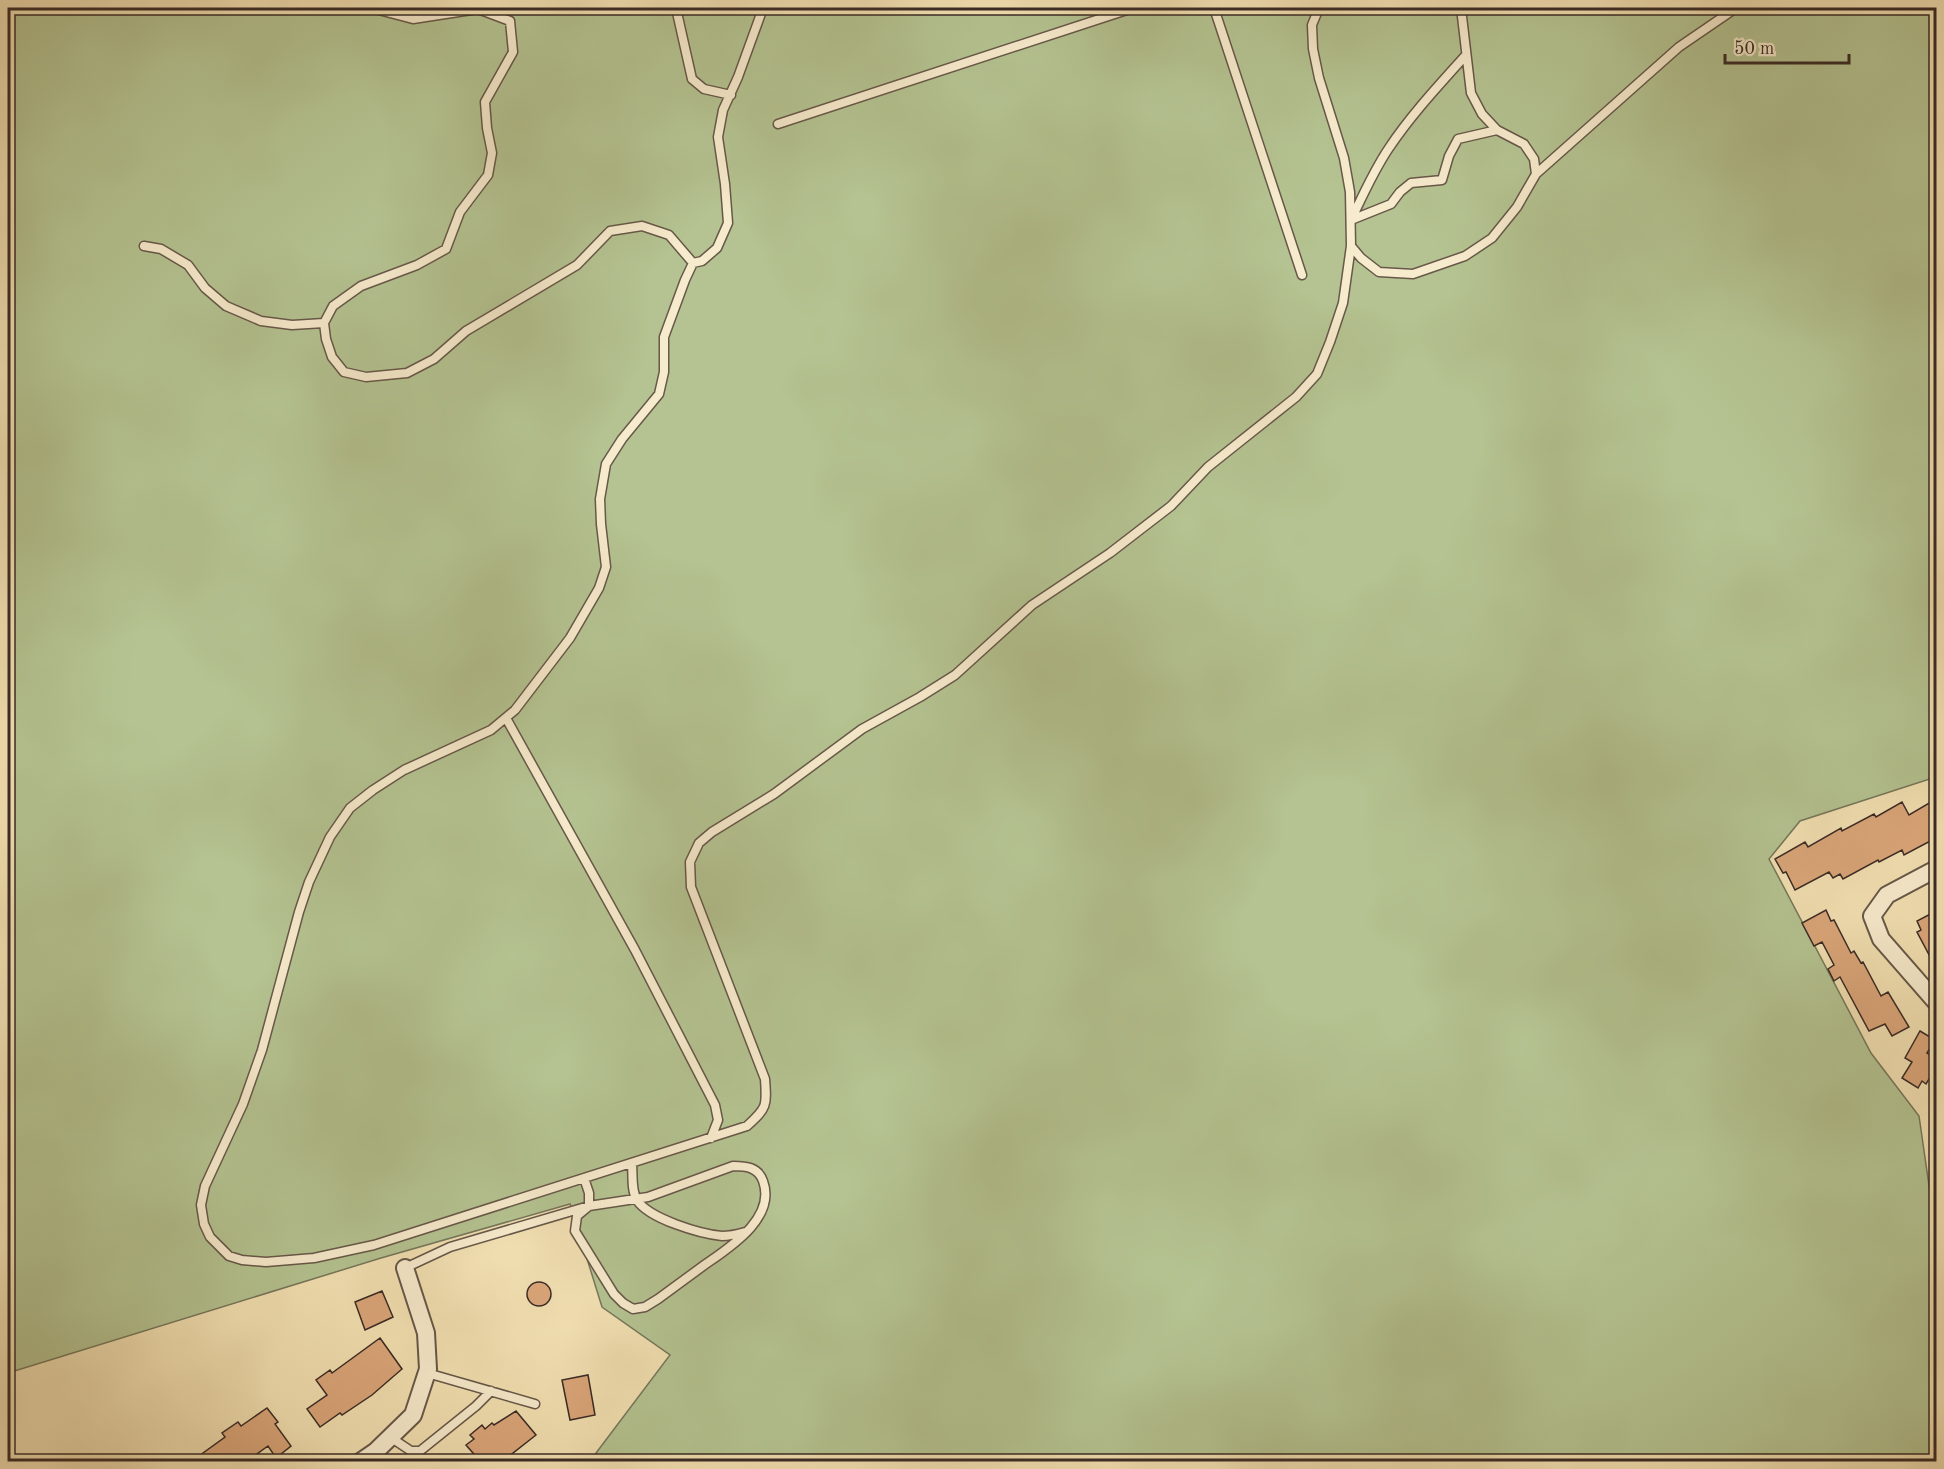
<svg xmlns="http://www.w3.org/2000/svg" width="1944" height="1469" font-family="'Old Standard TT',serif">
<style>
.green{fill:#b4c391;stroke:#76775c;stroke-width:1.5}
.building{fill:#daa67a;stroke:#392b26;stroke-width:1.5}
.lines{fill:none;stroke-linecap:round;stroke-linejoin:round}
.service-casing{stroke:#675849;stroke-width:11}
.minor-casing{stroke:#675849;stroke-width:20}
.service{stroke:#f7ebcd;stroke-width:8}
.minor{stroke:#f7ebcd;stroke-width:16}
</style>
<rect width="100%" height="100%" fill="#f2e0b2"/>
<filter id="stains"><feTurbulence type="fractalNoise" baseFrequency=".00333" numOctaves="4"/><feColorMatrix values="0 0 0 0 .2 0 0 0 0 .09 0 0 0 0 .02 0 0 0 .5 -.17"/></filter>
<radialGradient id="worn" r=".72"><stop offset=".6" stop-color="#630" stop-opacity="0"/><stop offset="1" stop-color="#630" stop-opacity=".3"/></radialGradient>
<!-- green -->
<path class="green" d="M 8,8 L 1936,8 L 1936,777 L 1800,821 L 1769,859 L 1871,1053 L 1919,1116 L 1936,1234 L 1936,1461 L 590,1461 L 670,1355 L 602,1307 L 570,1204 L 381,1258 L 8,1373 Z"/>
<!-- building -->
<path class="building" d="M 1936,799 L 1936,838 L 1904,855 L 1902,850 L 1879,862 L 1878,860 L 1843,879 L 1840,874 L 1833,878 L 1829,872 L 1795,890 L 1786,872 L 1783,873 L 1775,859 L 1805,842 L 1808,847 L 1841,828 L 1842,831 L 1874,814 L 1876,817 L 1902,802 L 1909,815 Z
M 1826,910 L 1831,921 L 1834,920 L 1851,953 L 1854,951 L 1861,963 L 1863,962 L 1881,996 L 1888,992 L 1909,1027 L 1892,1036 L 1885,1024 L 1869,1031 L 1840,977 L 1834,981 L 1828,969 L 1834,965 L 1822,942 L 1814,946 L 1802,923 Z
M 1936,911 L 1936,968 L 1917,932 L 1921,930 L 1917,921 Z
M 1920,1031 L 1935,1040 L 1927,1053 L 1936,1059 L 1936,1068 L 1926,1084 L 1922,1081 L 1918,1088 L 1902,1078 L 1912,1062 L 1905,1058 Z
M527 1294a12 12 0 1 1 24 0a12 12 0 1 1-24 0Z
M 382,1291 L 393,1317 L 365,1330 L 355,1302 Z
M 380,1338 L 402,1369 L 372,1395 L 342,1415 L 340,1413 L 320,1427 L 307,1409 L 327,1395 L 316,1380 L 330,1370 L 332,1373 Z
M 588,1375 L 595,1415 L 570,1420 L 562,1380 Z
M 267,1408 L 278,1422 L 275,1424 L 291,1446 L 276,1458 L 268,1446 L 247,1461 L 192,1461 L 225,1437 L 222,1433 L 238,1422 L 241,1426 Z
M 516,1411 L 536,1435 L 503,1461 L 480,1461 L 466,1445 L 474,1439 L 470,1435 L 482,1425 L 485,1429 L 492,1423 L 494,1425 Z"/>
<g class="lines">
<defs>
<path id="service" d="M 371,8 L 413,19 L 478,9 L 510,21 L 513,52 L 485,102 L 487,128 L 492,153 L 488,175 L 460,212 L 446,249 L 417,265 L 361,286 L 333,306 L 324,323 L 326,339 L 332,357 L 344,372 L 366,377 L 407,373 L 434,359 L 466,331 L 577,265 L 610,231 L 642,226 L 669,235 L 693,263 L 702,261 L 717,248 L 728,223 L 725,184 L 718,137 L 723,110 L 738,77 L 763,8
M 676,8 L 692,79 L 704,89 L 731,95
M 1214,8 L 1302,275
M 778,124 L 1133,8
M 1536,174 L 1679,47 L 1736,8
M 1352,218 C 1363,195 1374,170 1389,148 C 1411,115 1439,85 1466,55
M 1351,220 L 1391,204 L 1400,192 L 1411,183 L 1442,180 L 1449,156 L 1458,139 L 1497,130
M 144,246 L 161,249 L 188,265 L 205,288 L 226,306 L 261,321 L 292,325 L 324,323
M 1351,246 L 1361,258 L 1379,272 L 1413,274 L 1465,256 L 1492,238 L 1517,207 L 1536,174 L 1534,159 L 1524,144 L 1497,130 L 1482,114 L 1471,93 L 1461,8
M 693,263 L 685,280 L 664,337 L 664,372 L 659,394 L 622,439 L 606,464 L 600,499 L 601,524 L 606,567 L 599,588 L 570,638 L 515,710 L 491,730 L 404,770 L 373,790 L 350,808 L 330,837 L 309,882 L 299,912 L 262,1050 L 243,1104 L 205,1186 L 201,1205 L 204,1224 L 210,1237 L 229,1256 L 242,1260 L 266,1262 L 314,1258 L 374,1245 L 747,1126 C 767,1108 767,1106 765,1079 L 691,887 L 690,862 L 699,843 L 712,832 L 774,794 L 862,729 L 920,697 L 955,675 L 1032,605 L 1110,553 L 1171,506 L 1208,467 L 1296,397 L 1317,374 L 1330,342 L 1343,303 L 1351,246 L 1350,192 L 1344,158 L 1319,78 L 1313,49 L 1312,25 L 1319,8
M 506,718 L 635,950 L 715,1105 L 718,1120 L 711,1138
M 632,1163 C 633,1174 631,1191 637,1200 C 649,1219 701,1234 722,1236 C 730,1236 738,1234 745,1232
M 405,1268 L 450,1247 L 589,1206 L 648,1197 L 733,1166 C 746,1166 758,1167 763,1181 C 777,1219 727,1249 703,1266 C 688,1277 673,1288 658,1299 L 645,1307 L 633,1309 L 623,1303 L 614,1294 L 575,1231 L 577,1216 L 589,1206 L 589,1193 L 584,1178
M 427,1373 L 535,1404
M 390,1437 L 411,1451 L 420,1451 L 476,1406 L 491,1391
M 376,1451 L 383,1462"/>
<path id="minor" d="M 1936,869 L 1887,895 L 1872,916 L 1881,939 L 1936,1002
M 360,1462 L 376,1451 L 413,1415 L 428,1369 L 426,1333 L 405,1268"/>
</defs>
<!-- service casing -->
<use href="#service" class="service-casing"/>
<!-- minor casing -->
<use href="#minor" class="minor-casing"/>
<!-- service -->
<use href="#service" class="service"/>
<!-- minor -->
<use href="#minor" class="minor"/>
</g>
<!-- margin -->
<rect width="1944" height="1469" fill="none" stroke="#f2e0b2" stroke-width="30"/>
<rect x="9" y="9" width="1926" height="1451" fill="none" stroke="#392b26" stroke-width="3"/>
<rect x="15" y="15" width="1914" height="1439" fill="none" stroke="#392b26" stroke-width="1.5"/>
<!-- scale -->
<path d="M1725 54v9h124v-9" fill="none" stroke="#392b26" stroke-width="3"/>
<text x="1734" y="54" font-size="18" fill="#392b26" stroke="#f7ebcd" stroke-width="4.5" paint-order="stroke">50 m</text>
<rect width="100%" height="100%" filter="url(#stains)"/>
<rect width="100%" height="100%" fill="url(#worn)"/>
</svg>
